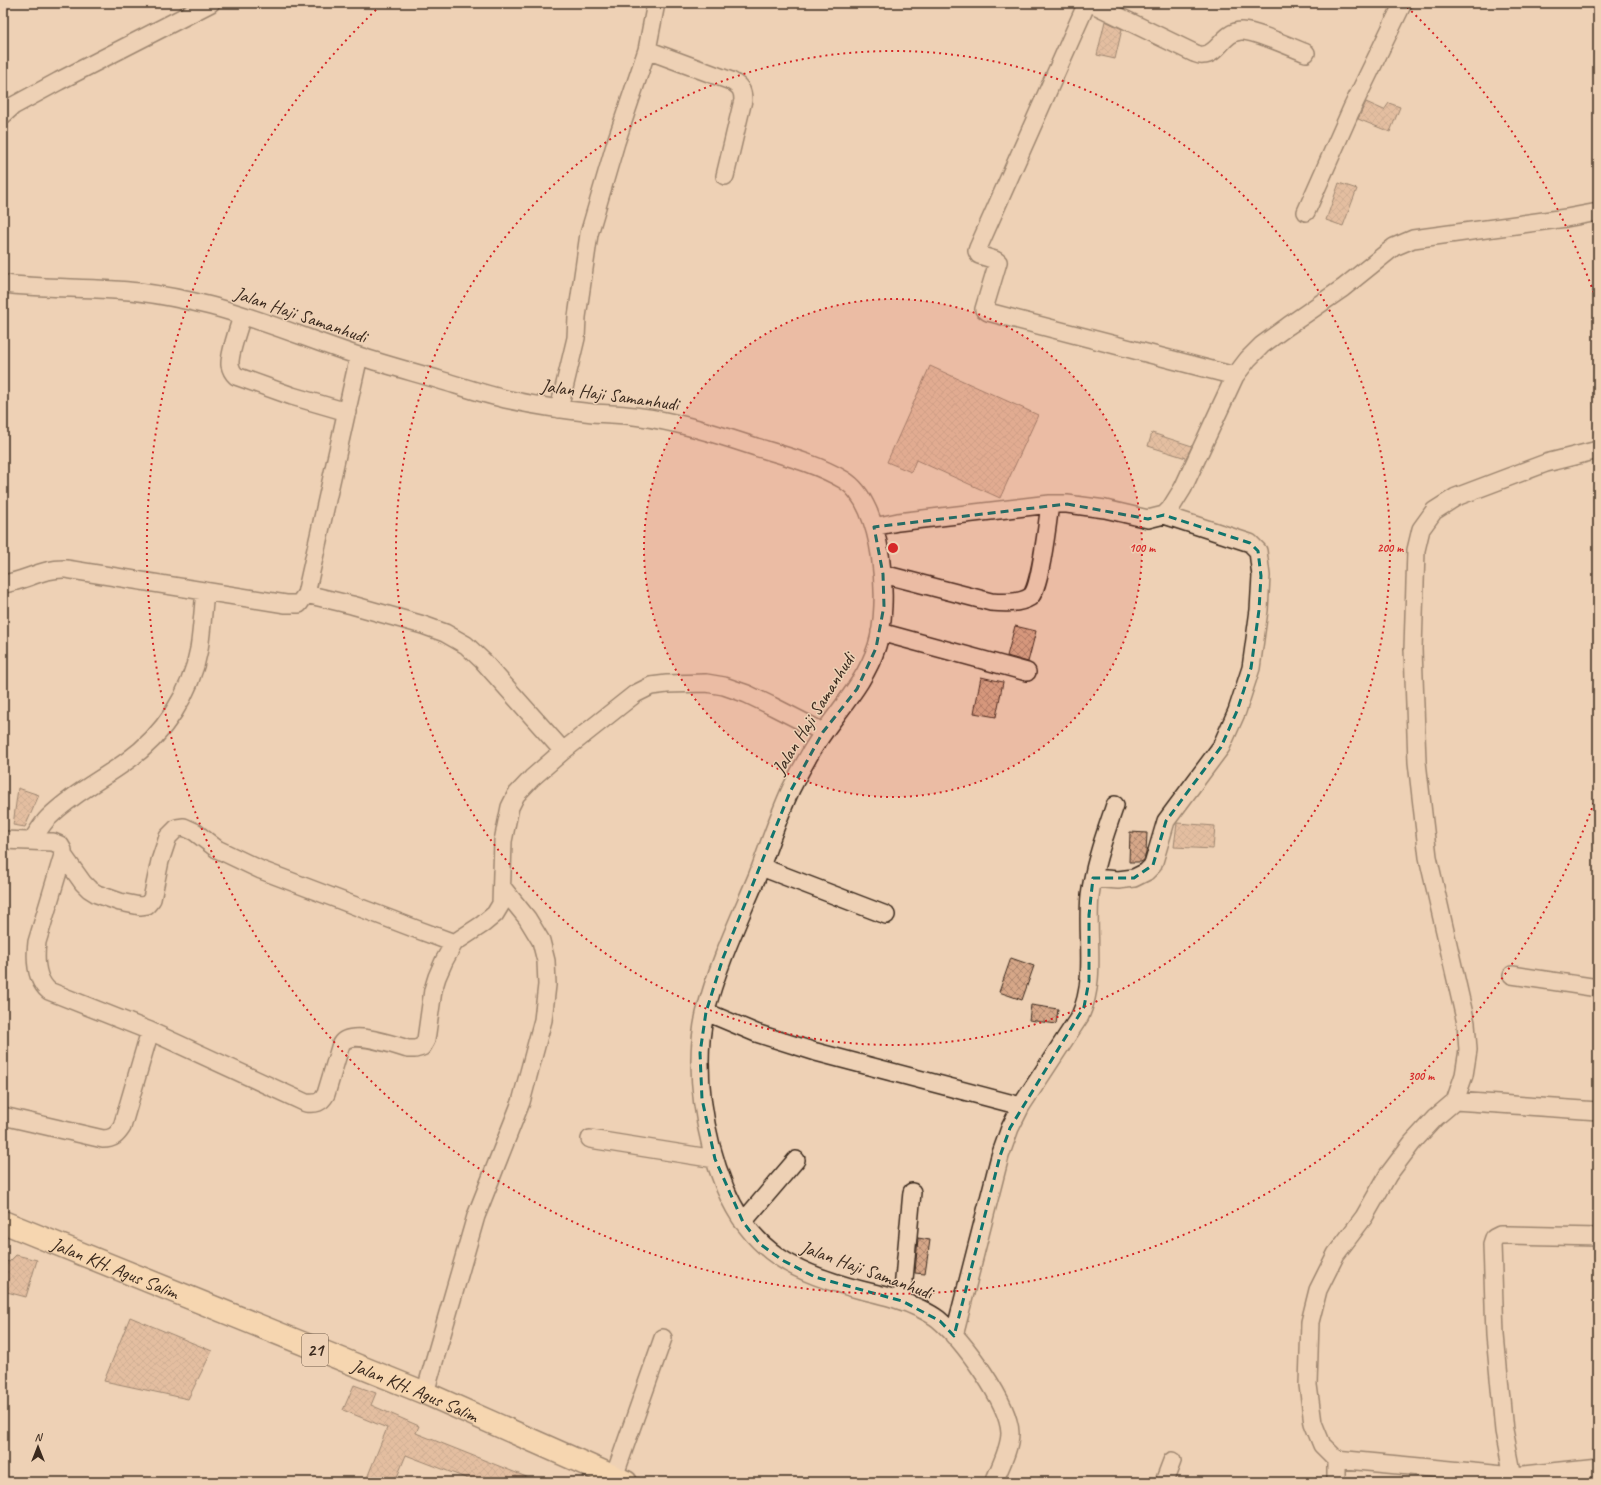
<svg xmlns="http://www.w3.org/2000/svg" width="1601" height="1485" font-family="Caveat,sans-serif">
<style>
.building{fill:url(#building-cross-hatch);stroke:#3b2a1e}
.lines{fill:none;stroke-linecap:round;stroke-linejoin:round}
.minor-casing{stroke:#3b2a1e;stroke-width:20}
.highway-casing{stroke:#3b2a1e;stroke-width:25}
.minor{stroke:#eed1b5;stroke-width:17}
.highway{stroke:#fedbac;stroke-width:22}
.marked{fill:none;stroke:#0f766e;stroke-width:3;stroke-dasharray:8 5;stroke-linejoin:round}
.ring{fill:none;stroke:#d62828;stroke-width:2;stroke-dasharray:2 4}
.labels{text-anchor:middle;stroke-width:3;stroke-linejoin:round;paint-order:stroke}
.shield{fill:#eed1b5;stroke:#715c4b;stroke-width:1}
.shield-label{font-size:18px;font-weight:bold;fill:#3b2a1e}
.street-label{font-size:19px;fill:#3b2a1e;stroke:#eed1b5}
.centre{fill:#d62828;stroke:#eed1b5;stroke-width:2}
.ring-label{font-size:12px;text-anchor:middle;font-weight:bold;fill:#d62828;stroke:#eed1b5;stroke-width:3;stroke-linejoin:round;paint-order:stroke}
</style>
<defs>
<pattern id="building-cross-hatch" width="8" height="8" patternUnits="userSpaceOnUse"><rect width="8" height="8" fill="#d6a788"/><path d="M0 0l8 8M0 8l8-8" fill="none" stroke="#af886f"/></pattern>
</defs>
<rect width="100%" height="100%" fill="#eed1b5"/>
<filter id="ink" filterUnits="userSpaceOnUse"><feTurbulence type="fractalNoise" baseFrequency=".025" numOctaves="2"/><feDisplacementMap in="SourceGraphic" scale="8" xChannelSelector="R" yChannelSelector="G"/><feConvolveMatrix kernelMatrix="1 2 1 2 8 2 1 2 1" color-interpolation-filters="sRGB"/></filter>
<g filter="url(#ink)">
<!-- building -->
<path class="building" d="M 1105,21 L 1122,29 L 1115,59 L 1097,55 Z
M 1366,102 L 1384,110 L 1389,103 L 1400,107 L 1390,132 L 1358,119 Z
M 1339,183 L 1357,189 L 1343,226 L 1326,220 Z
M 930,366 L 1038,415 L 1000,498 L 916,460 L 911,472 L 887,462 Z
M 1152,433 L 1192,446 L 1186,458 L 1148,446 Z
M 1015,626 L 1036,631 L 1028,662 L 1007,656 Z
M 981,677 L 1003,682 L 996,717 L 974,713 Z
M 18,788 L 39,795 L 25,827 L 13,825 Z
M 1177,823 L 1215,826 L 1213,849 L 1174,847 Z
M 1130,832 L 1147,833 L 1146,853 L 1144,860 L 1141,862 L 1129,862 Z
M 1011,958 L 1034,966 L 1022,1000 L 999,992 Z
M 1031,1005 L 1058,1009 L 1056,1024 L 1029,1020 Z
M 918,1238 L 930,1240 L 925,1274 L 915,1273 Z
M 16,1255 L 37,1260 L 26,1297 L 3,1291 L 3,1260 L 9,1262 Z
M 130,1317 L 212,1351 L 188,1399 L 104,1381 Z
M 354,1385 L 376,1393 L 371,1405 L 419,1426 L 416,1433 L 539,1482 L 476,1482 L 406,1455 L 395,1482 L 374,1482 L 367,1478 L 387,1428 L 343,1410 Z"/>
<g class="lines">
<defs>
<path id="minor" d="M 1087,3 L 978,248 L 977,251 L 979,255 L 995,260 L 998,262 L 984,309 L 988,312 L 1235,376
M 1091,3 L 1194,53 C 1197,54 1200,56 1203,55 C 1218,55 1223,32 1241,31 C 1253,30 1293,48 1306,53
M 647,50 L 731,81 C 740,86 743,90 743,100 L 725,176
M 3,115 L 13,106 L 59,81 L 211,3
M 1306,212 L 1352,108 L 1403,3
M 3,284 C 48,289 94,287 139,292 C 163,295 187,300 211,306 C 261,319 310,340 359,356 C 386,365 413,372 440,380 C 463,387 486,395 510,400 C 537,406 565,410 593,413 C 607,414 621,414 634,416 C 676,421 717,434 756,447 C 786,456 817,464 844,480 C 884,504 890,605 877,646 C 864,687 832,716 811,752 C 804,764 797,777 791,789 C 778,817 768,848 757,877 C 738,922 717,966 705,1014 C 693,1068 704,1137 725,1188 C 752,1253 796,1273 861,1290 C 882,1295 901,1299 921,1309 C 925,1311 934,1316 938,1319 C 962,1339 1009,1402 1010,1433 C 1010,1449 1000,1467 994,1482
M 242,316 C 239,328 229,353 230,365 C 231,370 233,373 236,376 L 292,396 L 347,412
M 559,409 L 576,338 L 577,317 L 589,234 L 616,142 L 647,50 L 656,3
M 874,527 L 898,522 L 1050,504 L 1067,504 L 1105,509 L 1148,519 L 1164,515 L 1170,509 L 1183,488 L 1235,376 L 1248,359 L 1262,345 L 1288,326 L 1343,288 L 1394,247 L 1413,239 L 1566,218 L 1598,212
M 883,574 L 991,602 C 1003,603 1019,604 1030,597 C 1040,590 1048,519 1050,504
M 3,584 C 25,581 43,568 66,569 L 286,604 L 299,604 L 306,594 L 359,356
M 306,594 L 352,605 L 423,625 L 445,633 L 466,645 L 483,661 L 563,751
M 880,632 L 1027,672
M 3,840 L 53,842 L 60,845 L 63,850 L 63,855 L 37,942 C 35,959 35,979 49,991 L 150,1031 L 306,1103 C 316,1104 321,1103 326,1094 L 341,1044 C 350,1029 394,1045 408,1049 L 415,1049 L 422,1047 L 426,1040 L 433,990 L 437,977 L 444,961 L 454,943 L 483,924 L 495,914 L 501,904 L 503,841 L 510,807 L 516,795 L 532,778 L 563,751 L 635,694 L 651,686 L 667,684 L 706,683 L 724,686 L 747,694 L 772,706 L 823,732
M 32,840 C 37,833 42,824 48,818 C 71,795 101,780 127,761 C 164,735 191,693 199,649 C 202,630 203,610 205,591
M 63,855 L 83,883 L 89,889 L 97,894 L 120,902 L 140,906 L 147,905 L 152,899 L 160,861 L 168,837 L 177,828 L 184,827 L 195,832 L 217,849 L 261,870 L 416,929 L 454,943
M 761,867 L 886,915
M 1093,878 L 1118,880 L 1134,878 L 1146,872 L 1153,865 L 1166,821 L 1221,747 L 1237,711 L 1251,668 L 1259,610 L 1261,576 L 1258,551 L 1250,543 L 1164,515
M 1512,975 L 1598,988
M 706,1012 L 756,1033 L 816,1052 L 1021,1106
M 1455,1101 L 1598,1111
M 3,1116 L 103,1139 C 113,1139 117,1135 122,1127 L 150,1031
M 590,1139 L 715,1159
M 743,1222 L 796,1160
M 902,1301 L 912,1192
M 954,1336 L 1000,1156 L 1010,1128 L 1021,1106 L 1080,1016 C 1097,979 1086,935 1090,896 C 1094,864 1105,835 1115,805
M 425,1393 L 476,1216 L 521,1102 L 543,1020 L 547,985 L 546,961 L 541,941 L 527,918 L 502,887
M 1336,1459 L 1514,1476 L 1598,1467
M 614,1477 L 663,1338
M 1164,1482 L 1172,1461
M 1336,1482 L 1336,1459 L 1322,1445 L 1313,1423 L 1308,1385 L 1310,1322 L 1318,1290 L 1336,1254 L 1364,1217 L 1388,1175 L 1412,1143 L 1435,1118 L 1455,1101 L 1464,1075 L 1468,1050 L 1466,1023 L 1428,857 L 1417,762 L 1413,649 L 1416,550 L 1421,529 L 1434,511 L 1456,497 L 1546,463 L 1598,450
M 1514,1482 L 1504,1431 L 1495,1335 L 1492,1244 L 1494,1238 L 1500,1235 L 1509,1235 L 1598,1237"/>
<g id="highway">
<path id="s1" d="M 3,1222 L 425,1393 L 626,1482"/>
</g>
</defs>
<!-- minor casing -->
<use href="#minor" class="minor-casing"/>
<!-- highway casing -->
<use href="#highway" class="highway-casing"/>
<!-- minor -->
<use href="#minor" class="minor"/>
<!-- highway -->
<use href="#highway" class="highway"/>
</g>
</g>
<!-- marked area -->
<path d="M0 0H1601V1485H0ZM 1067,504 L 1148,519 L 1164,515 L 1250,543 L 1258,551 L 1261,576 L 1259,610 L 1251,668 L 1237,711 L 1221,747 L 1166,821 L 1153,865 L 1134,878 L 1093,878 L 1089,915 L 1089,981 L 1084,1007 L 1010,1128 L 1000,1156 L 954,1336 L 940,1321 L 902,1301 L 815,1277 L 782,1260 L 760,1244 L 743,1222 L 715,1159 L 702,1099 L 700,1053 L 706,1012 L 723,958 L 790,792 L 823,732 L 857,689 L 876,648 L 884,606 L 883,574 L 874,527 Z" fill="#eed1b5" fill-opacity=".55" fill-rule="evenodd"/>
<path class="marked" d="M 1067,504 L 1148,519 L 1164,515 L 1250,543 L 1258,551 L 1261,576 L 1259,610 L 1251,668 L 1237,711 L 1221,747 L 1166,821 L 1153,865 L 1134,878 L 1093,878 L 1089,915 L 1089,981 L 1084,1007 L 1010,1128 L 1000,1156 L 954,1336 L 940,1321 L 902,1301 L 815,1277 L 782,1260 L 760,1244 L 743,1222 L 715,1159 L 702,1099 L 700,1053 L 706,1012 L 723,958 L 790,792 L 823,732 L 857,689 L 876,648 L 884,606 L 883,574 L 874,527 Z"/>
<!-- distance rings -->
<circle cx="893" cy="548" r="249" fill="#d62828" fill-opacity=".12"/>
<g class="ring">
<circle cx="893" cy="548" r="249"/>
<circle cx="893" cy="548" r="497"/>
<path d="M1596 797A746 746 0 1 1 379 7M1407 7A746 746 0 0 1 1596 299"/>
</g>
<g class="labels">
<!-- shield labels -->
<rect class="shield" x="302" y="1334" width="26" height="32" rx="3"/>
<g class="shield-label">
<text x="315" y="1356">21</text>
</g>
<!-- street labels -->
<g class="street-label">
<text transform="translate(301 314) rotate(19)" y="7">Jalan Haji Samanhudi</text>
<text transform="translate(610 394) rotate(8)" y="7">Jalan Haji Samanhudi</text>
<text transform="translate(813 713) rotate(-58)" y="7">Jalan Haji Samanhudi</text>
<text dy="7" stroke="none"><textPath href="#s1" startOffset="121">Jalan KH. Agus Salim</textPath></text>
<text transform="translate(867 1269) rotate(20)" y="7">Jalan Haji Samanhudi</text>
<text dy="7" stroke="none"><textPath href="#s1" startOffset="445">Jalan KH. Agus Salim</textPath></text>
</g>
</g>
<circle cx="893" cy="548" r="6" class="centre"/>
<g class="ring-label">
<text x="1142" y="552">100 m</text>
<text x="1390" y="552">200 m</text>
<text x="1421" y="1080">300 m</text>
</g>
<!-- margin -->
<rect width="1601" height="1485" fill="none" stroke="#eed1b5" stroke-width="16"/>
<rect x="8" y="8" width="1585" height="1469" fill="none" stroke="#3b2a1e" stroke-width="1.5" filter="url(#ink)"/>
<!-- north arrow -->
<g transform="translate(38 1447)" stroke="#eed1b5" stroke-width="3" paint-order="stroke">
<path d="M0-3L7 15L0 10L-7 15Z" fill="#3b2a1e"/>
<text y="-6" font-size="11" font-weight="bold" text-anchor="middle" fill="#3b2a1e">N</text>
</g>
</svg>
